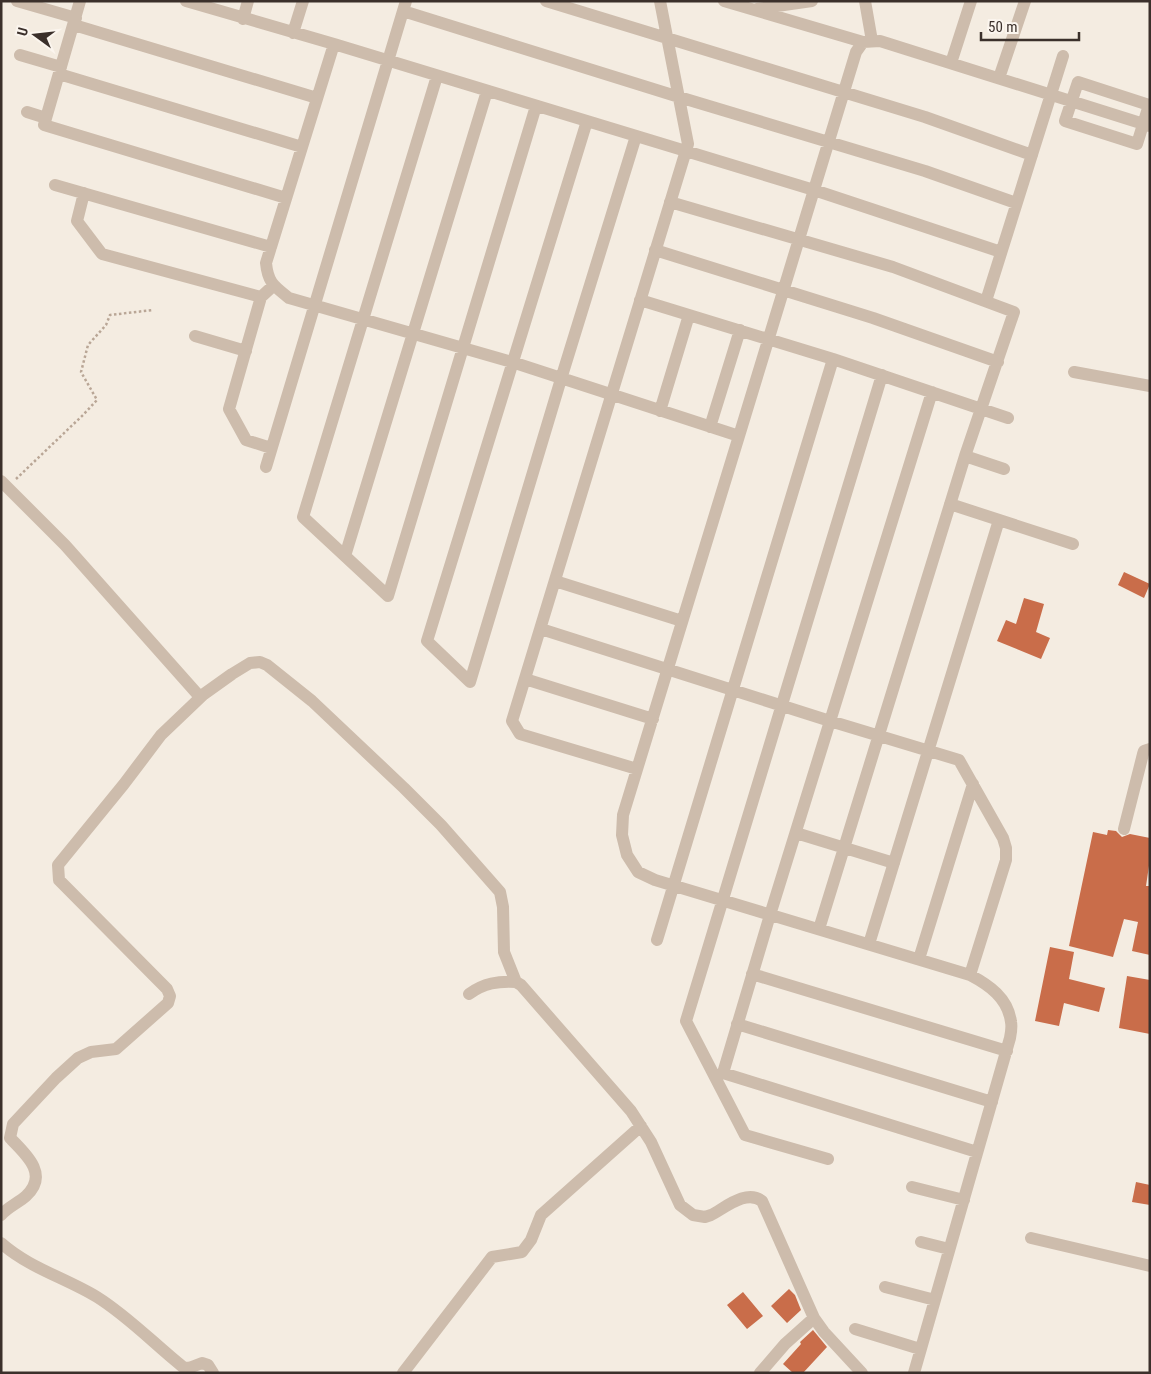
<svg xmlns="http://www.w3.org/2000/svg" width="1151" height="1374" font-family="'Roboto Condensed',sans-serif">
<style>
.building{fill:#c96d4a}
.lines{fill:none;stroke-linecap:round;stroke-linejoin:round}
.path{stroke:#b9a696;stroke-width:2.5;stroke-dasharray:2.5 2.5;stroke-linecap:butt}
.minor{stroke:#cdbcac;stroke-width:12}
</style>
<rect width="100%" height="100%" fill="#f4ece1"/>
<!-- building -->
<path class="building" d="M 1124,572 L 1150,584 L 1144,598 L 1118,585 Z
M 1024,598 L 1044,604 L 1036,632 L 1050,638 L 1041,659 L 997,641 L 1006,620 L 1016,624 Z
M 1108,830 L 1116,831 L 1122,837 L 1130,834 L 1150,838 L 1150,859 L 1146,886 L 1150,886 L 1150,955 L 1132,951 L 1138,922 L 1124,919 L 1113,957 L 1069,946 L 1093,832 L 1107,835 Z
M 1050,947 L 1074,952 L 1069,979 L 1105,988 L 1099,1012 L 1064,1003 L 1059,1026 L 1035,1021 Z
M 1127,976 L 1150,980 L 1150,1034 L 1119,1028 Z
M 1136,1182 L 1150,1185 L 1150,1205 L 1132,1202 Z
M 789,1289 L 795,1295 L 801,1310 L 787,1323 L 771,1306 Z
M 743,1292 L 763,1316 L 747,1329 L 727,1305 Z
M 813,1330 L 827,1347 L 803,1373 L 793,1373 L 783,1364 L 801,1344 L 800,1342 Z"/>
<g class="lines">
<!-- path -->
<path class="path" d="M 16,479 L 83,415 L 97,400 L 81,372 L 88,345 L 106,325 L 110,315 L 153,310"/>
<!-- minor -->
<path class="minor" d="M 17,1 L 76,18
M 80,1 L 44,125 L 286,198
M 186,1 L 334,44 L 266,263 C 268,283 274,286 289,298 L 512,362 L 739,436 L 856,52 L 863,42 L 880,41 L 1150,126
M 546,1 L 925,117 L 1032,155
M 724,1 L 863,42
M 865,1 L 872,41
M 757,9 L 812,1
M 403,11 L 679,97 L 925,171 L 1016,203
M 243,19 L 248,1
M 74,25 L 317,98
M 293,33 L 303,1
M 334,44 L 814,190 L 1001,252
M 20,55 L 61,67
M 951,63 L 971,1
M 59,74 L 302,147
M 437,76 L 303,517 L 388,596 L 536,106
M 999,78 L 1025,1
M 1078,82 L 1149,105 L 1137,144 L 1065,121 Z
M 27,112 L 46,118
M 587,121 L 427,641 L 470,682 L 561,379 L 636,136
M 55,185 L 271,247
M 84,193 L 77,221 L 102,254 L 261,297 L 273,286
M 670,202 L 893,267 L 1014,312 L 965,456 L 819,929
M 655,250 L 873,318 L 998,362
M 261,297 L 229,409 L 246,440 L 271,448
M 640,300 L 833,359 L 1008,418
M 986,301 L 1063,56
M 195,336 L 246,351
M 1074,372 L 1150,386
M 932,392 L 770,915 L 723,1073 L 977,1152
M 660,411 L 689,315
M 710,427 L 740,330
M 739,436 L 623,815 L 622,835 L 627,855 L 638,872 L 655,880 L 970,975 C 989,985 1008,998 1011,1022 C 1012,1027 1011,1033 1010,1038 L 914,1373
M 965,456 L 1004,469
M 266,467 L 406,1
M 1,481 L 65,545 L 200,697
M 950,504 L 1073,544
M 345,556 L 487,91
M 555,581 L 682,621
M 541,629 L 830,721 L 959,760 L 1003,838 L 1006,848 L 1006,860 L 970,975
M 525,679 L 653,719
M 637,769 L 520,734 L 512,721 L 688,144 L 660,1
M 1124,829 L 1143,754 L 1144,751 L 1150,749
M 796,833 L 894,863
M 657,940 L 833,359
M 869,944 L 999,520
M 919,959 L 973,784
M 752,974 L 1007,1051
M 469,994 C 484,983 498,981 516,982
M 737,1024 L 992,1102
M 828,1159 L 745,1135 L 686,1021 L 882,375
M 912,1187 L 964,1200
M 1,1215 C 8,1207 18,1203 26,1196 C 49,1175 27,1155 10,1138 L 13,1124 L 56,1078 L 78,1058 L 91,1052 L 116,1049 L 168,1003 L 170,996 L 167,989 L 59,880 L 58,865 L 124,784 L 161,735 L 204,694 L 232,674 L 250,663 L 260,662 L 267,665 L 312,701 L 404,788 L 441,825 L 500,892 L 503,907 L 504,952 L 516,982 L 521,985 L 631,1111 L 651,1142 L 680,1205 L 693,1215 L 705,1217 L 711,1215 C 725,1208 746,1189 762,1201 L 814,1318 L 824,1332 L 862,1373
M 1031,1238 L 1150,1266
M 921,1242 L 949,1249
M 1,1243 C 29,1268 66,1278 97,1297 C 129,1317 154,1344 183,1367 L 189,1368 L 202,1363 L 208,1365 L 213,1373
M 885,1287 L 935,1300
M 855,1329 L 920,1349
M 403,1373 L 492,1257 L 522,1252 L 531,1240 L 541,1215 L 641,1126
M 760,1373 L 785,1344 L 814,1318"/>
</g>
<!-- border -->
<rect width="1151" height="1374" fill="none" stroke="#3b302b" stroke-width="5"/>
<!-- north arrow -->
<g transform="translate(35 35) rotate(285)" stroke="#fbf5ee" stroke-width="4" paint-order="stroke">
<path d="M0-4L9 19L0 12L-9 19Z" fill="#3b302b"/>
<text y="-8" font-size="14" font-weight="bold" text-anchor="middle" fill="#3b302b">U</text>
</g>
<!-- scale -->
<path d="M981 32v8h98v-8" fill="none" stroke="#3b302b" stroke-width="2.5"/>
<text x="988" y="32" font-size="15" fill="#3b302b" stroke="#fbf5ee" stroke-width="4" paint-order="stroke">50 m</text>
</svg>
